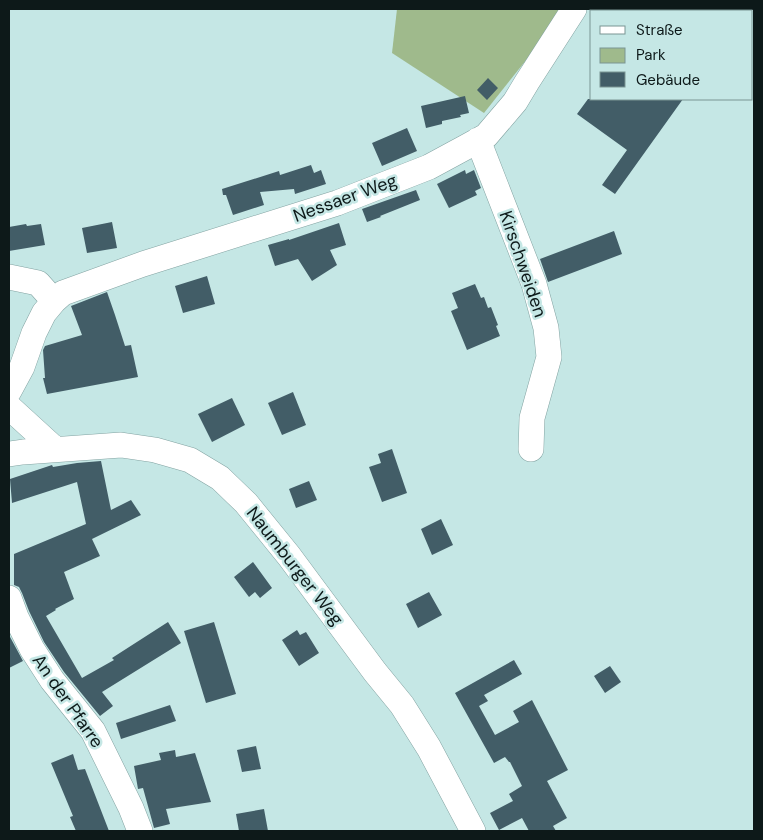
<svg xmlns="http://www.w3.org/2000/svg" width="763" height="840" font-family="'DM Sans',sans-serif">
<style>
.green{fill:#9fba8c}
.building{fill:#425d67}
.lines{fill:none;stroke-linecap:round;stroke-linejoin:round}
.minor-casing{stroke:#83a3a2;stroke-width:26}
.minor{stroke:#fff;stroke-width:25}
.labels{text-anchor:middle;stroke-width:5;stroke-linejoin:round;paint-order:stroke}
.street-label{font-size:18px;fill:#0d1919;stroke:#c5e7e5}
</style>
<rect width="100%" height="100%" fill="#c5e7e5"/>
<!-- green -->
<path class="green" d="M 397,9 L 560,9 L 527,59 L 484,113 L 392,53 Z"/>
<!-- building -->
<path class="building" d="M 488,78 L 498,88 L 487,100 L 477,90 Z
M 465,96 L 469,113 L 460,115 L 461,117 L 442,121 L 442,124 L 426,128 L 421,106 Z
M 588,99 L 683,99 L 615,194 L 602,185 L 627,150 L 577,114 Z
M 407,128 L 417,151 L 382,166 L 372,143 Z
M 311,165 L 314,173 L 321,170 L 326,184 L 295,194 L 294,189 L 260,192 L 264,205 L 233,215 L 226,195 L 223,195 L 222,189 L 279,171 L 280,175 Z
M 465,170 L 466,174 L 474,170 L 481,188 L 475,191 L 477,195 L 449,208 L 437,184 Z
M 416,190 L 420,200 L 380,216 L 381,217 L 367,222 L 362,209 Z
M 112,222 L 117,248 L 87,253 L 82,228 Z
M 339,223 L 346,245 L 330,250 L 337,265 L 312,281 L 298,259 L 275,266 L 268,245 L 289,239 L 289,240 Z
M 26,224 L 27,226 L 41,224 L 45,245 L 9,251 L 9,227 Z
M 614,231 L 622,254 L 548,282 L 540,259 Z
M 207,276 L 215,304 L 183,313 L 175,286 Z
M 475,284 L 481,298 L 484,297 L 488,308 L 491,307 L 498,325 L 496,326 L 500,336 L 467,350 L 451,311 L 458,308 L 452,293 Z
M 107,292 L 115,315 L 125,346 L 131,345 L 138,377 L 47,394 L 43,378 L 45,378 L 43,350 L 45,346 L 82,335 L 71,306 Z
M 293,392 L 306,425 L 282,435 L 268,403 Z
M 232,398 L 245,425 L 212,442 L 198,414 Z
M 392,449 L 407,493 L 382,502 L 369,467 L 381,463 L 378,454 Z
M 101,461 L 111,510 L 131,500 L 141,515 L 92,539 L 100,556 L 64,572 L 74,599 L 55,609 L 56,610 L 46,616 L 82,678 L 114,660 L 112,658 L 168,622 L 181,643 L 102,692 L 113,706 L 100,716 L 64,672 L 44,642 L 29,611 L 22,593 L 19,587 L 14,585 L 14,554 L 86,524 L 77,482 L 12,503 L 10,479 L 52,465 L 53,467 L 77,463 Z
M 309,481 L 317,500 L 296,508 L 289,489 Z
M 441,519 L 453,545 L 432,555 L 421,529 Z
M 253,562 L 272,588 L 260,598 L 255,592 L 249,597 L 234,577 Z
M 429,592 L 442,615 L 418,628 L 406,604 Z
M 214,622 L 236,694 L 206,703 L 184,631 Z
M 297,630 L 300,635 L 306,632 L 319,653 L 299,666 L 282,640 Z
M 9,635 L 23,661 L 9,668 Z
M 514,660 L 522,674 L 484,695 L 488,701 L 479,706 L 495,735 L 519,722 L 513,711 L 532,700 L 568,770 L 547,781 L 567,818 L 553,826 L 556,831 L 529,831 L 522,818 L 499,830 L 490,813 L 513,801 L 509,794 L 522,786 L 510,762 L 509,762 L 505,757 L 494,763 L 455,693 Z
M 610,666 L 621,682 L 605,693 L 594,676 Z
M 170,705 L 176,721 L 121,739 L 116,723 Z
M 256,746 L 261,769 L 242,772 L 237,750 Z
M 175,750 L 176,757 L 195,753 L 211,802 L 166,809 L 170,824 L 154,828 L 143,788 L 138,789 L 134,766 L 161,760 L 159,753 Z
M 73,754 L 78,770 L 85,769 L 109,831 L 76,831 L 70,817 L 73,816 L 51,763 Z
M 264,809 L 268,831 L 239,831 L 236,814 Z"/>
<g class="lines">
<defs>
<path id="minor" d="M 478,140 L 534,284 L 546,328 L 549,357 L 532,418 L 531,449
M 9,277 L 38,283 L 54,301
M 9,391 L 22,367 L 34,333 L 44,313 L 54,301 L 63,293 L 143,264 L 337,203 L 429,167 L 466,147 L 486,136 L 515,102 L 527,82 L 574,9
M 9,407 L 55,449
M 9,454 L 23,452 L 121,445 L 155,450 L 190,460 L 220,478 L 246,503 L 289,556 L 375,672 L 402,705 L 429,748 L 473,831
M 9,598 L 16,617 L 32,649 L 52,680 L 93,731 L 131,808 L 140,831"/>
</defs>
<!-- minor casing -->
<use href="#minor" class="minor-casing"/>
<!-- minor -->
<use href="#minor" class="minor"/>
</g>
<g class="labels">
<!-- street labels -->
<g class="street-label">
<text transform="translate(345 198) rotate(-20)" y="6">Nessaer Weg</text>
<text transform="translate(523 264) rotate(71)" y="6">Kirschweiden</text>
<text transform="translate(295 566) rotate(52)" y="6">Naumburger Weg</text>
<text transform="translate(68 701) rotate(55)" y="6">An der Pfarre</text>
</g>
</g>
<!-- border -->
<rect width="763" height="840" fill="none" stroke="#0d1919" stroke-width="20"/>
<!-- legend -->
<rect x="590" y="10" width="162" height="90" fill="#c5e7e5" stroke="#7b9593"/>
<rect x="600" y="26" width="25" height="8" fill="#ffffff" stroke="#7b9593"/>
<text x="636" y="35" font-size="15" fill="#0d1919">Straße</text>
<rect x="600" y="48" width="25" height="15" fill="#9fba8c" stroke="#7b9593"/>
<text x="636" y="60" font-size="15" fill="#0d1919">Park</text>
<rect x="600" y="72" width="25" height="15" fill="#425d67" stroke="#7b9593"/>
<text x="636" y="85" font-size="15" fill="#0d1919">Gebäude</text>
</svg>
